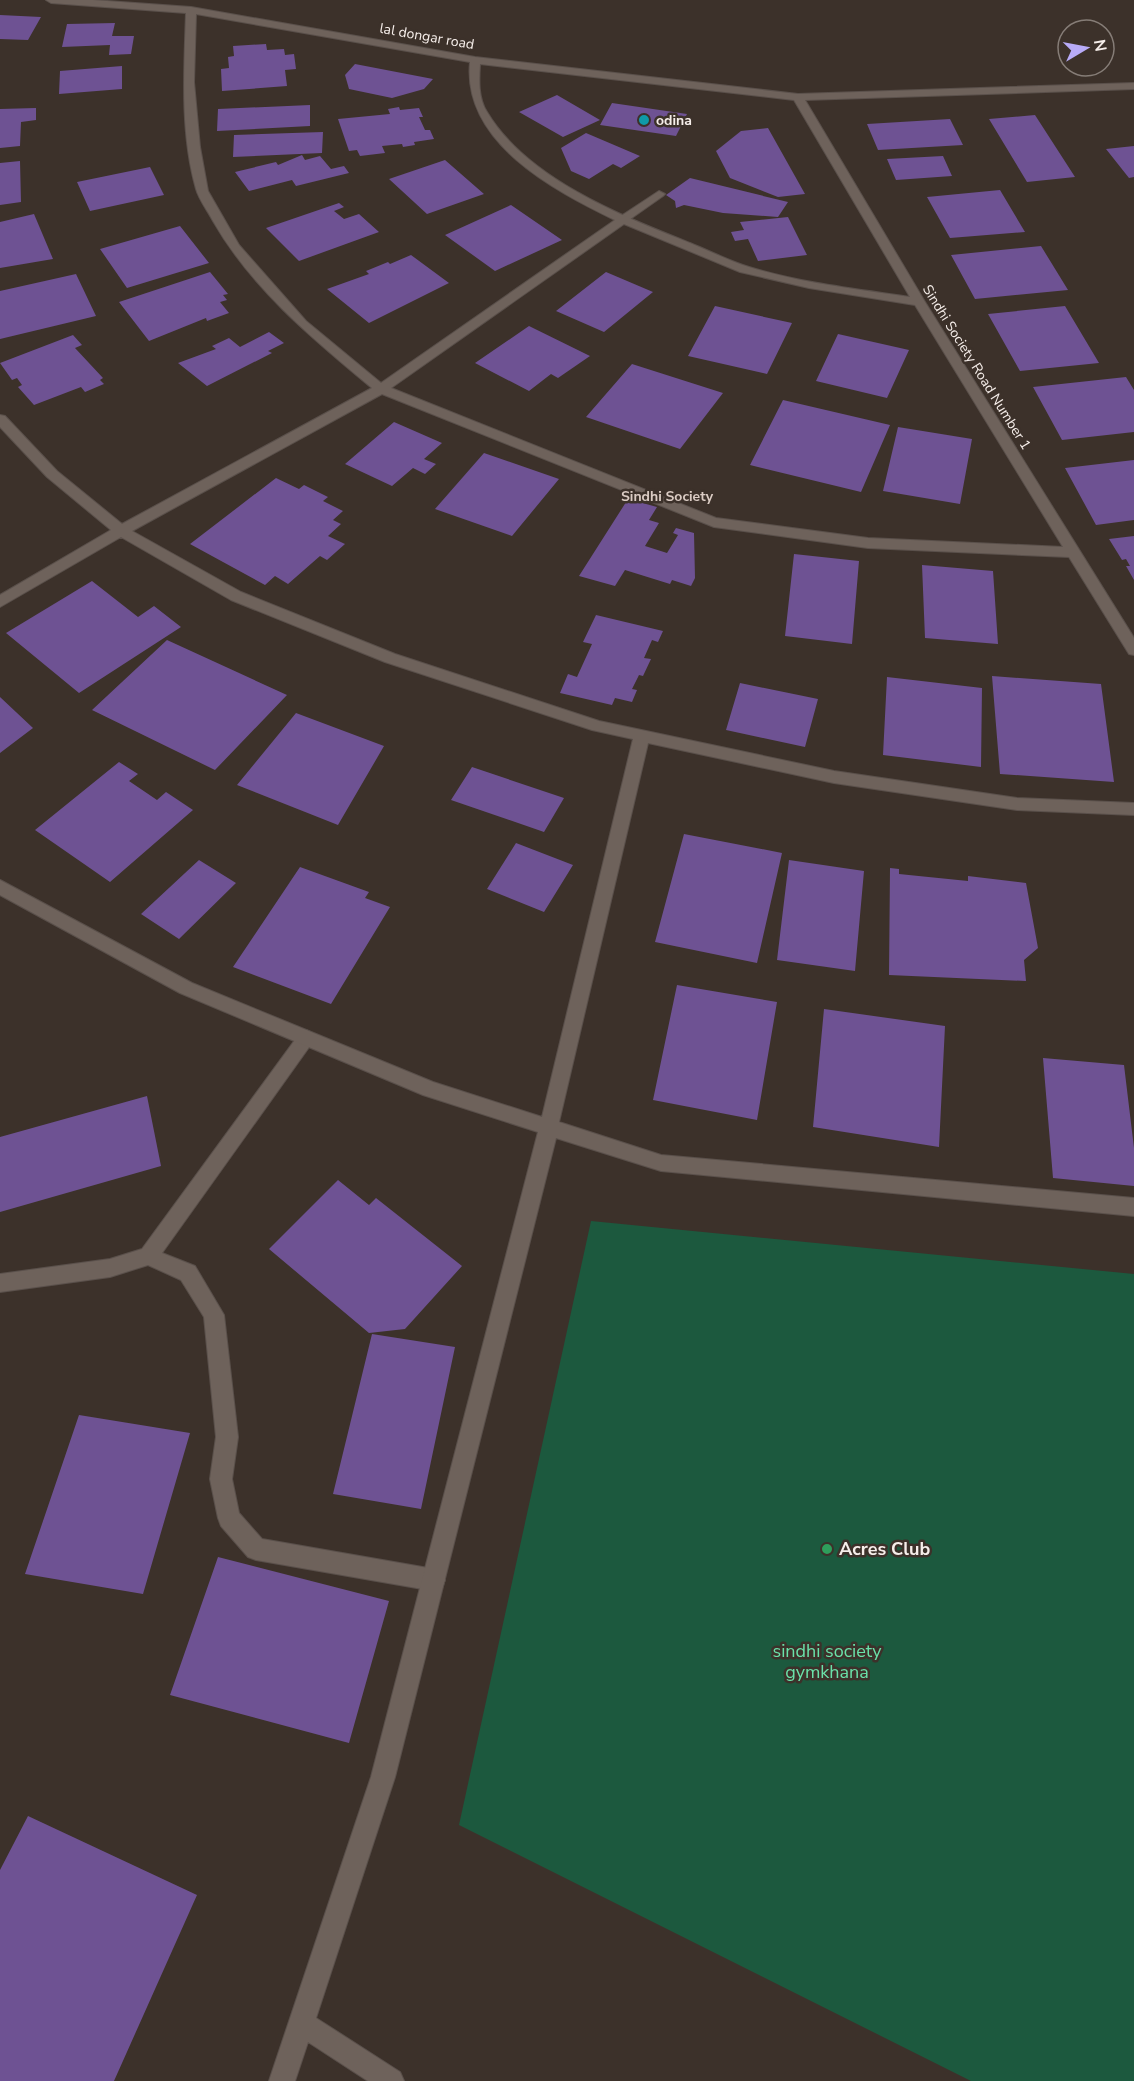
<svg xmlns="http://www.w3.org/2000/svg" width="1134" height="2081" font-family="'Nunito Sans',sans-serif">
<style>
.green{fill:#1c593e}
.building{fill:#6e5293}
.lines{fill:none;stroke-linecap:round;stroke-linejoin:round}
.service-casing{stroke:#5a504b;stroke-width:2}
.minor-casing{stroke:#5a504b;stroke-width:2}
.service{fill:#6e625b;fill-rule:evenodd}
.minor{fill:#6e625b;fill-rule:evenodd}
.culture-dot{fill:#0f9aa8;stroke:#3c312a;stroke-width:2}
.leisure-dot{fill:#2e9e5b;stroke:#3c312a;stroke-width:2}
.labels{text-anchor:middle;stroke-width:5;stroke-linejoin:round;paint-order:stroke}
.far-street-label{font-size:14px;fill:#f6eeea;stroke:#3c312a}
.far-poi-label{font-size:14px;font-weight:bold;fill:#f6eeea;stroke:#3c312a;text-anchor:start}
.far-neighbourhood-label{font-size:14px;font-weight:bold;fill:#dbccc4;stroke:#3c312a}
.near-poi-label{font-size:18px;font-weight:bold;fill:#f6eeea;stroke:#3c312a;text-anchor:start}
.near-park-label{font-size:18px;fill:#6ae1a9;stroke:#3c312a}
</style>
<rect width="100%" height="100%" fill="#3c312a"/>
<!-- green -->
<path class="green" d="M 591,1221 L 1134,1274 L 1134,2081 L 971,2081 L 459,1825 Z"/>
<!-- building -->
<path class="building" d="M 0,15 L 41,17 L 28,40 L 0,39 Z
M 115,23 L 112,36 L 134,36 L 131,54 L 109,55 L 110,45 L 62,47 L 67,24 Z
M 266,44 L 267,50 L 284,49 L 285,55 L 294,54 L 296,69 L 285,70 L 287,86 L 222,91 L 221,69 L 229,68 L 228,57 L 234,56 L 233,46 Z
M 355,64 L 433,79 L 424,89 L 392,98 L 349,89 L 345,75 Z
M 122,66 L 122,89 L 59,94 L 60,71 Z
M 557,95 L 600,120 L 563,137 L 519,112 Z
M 612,103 L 687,114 L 676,136 L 600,125 Z
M 310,105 L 310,126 L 217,131 L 218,109 Z
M 399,107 L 400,110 L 419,108 L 423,117 L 419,117 L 425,130 L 430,130 L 434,139 L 414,142 L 415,145 L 403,147 L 402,144 L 382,146 L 385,153 L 360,156 L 357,150 L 349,151 L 338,119 L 390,114 L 388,109 Z
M 36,108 L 36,120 L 21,122 L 20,146 L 0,148 L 0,109 Z
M 1035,115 L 1075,177 L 1027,182 L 989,119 Z
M 950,119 L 963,145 L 878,150 L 867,124 Z
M 768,128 L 805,194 L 778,197 L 730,178 L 716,151 L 741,131 Z
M 323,132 L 322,153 L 233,157 L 234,135 Z
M 586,133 L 640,156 L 621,168 L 613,164 L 589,179 L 571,171 L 561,148 Z
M 1134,146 L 1134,177 L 1129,178 L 1106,149 Z
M 302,155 L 305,160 L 320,156 L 331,169 L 344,166 L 349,173 L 296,186 L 292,180 L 249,191 L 235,172 L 276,162 L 278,165 Z
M 943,156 L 952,176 L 896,180 L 887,159 Z
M 445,160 L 484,194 L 427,214 L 389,179 Z
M 20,161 L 21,202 L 0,205 L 0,163 Z
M 150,167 L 164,195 L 90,211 L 77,182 Z
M 690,178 L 788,202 L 778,217 L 723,213 L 684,205 L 676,208 L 675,201 L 666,195 Z
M 1000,190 L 1025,232 L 950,238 L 927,197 Z
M 339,203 L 344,207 L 334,211 L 344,219 L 359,214 L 379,232 L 299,261 L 266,228 Z
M 511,205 L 562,240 L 495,271 L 445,235 Z
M 34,214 L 53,259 L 0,268 L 0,222 Z
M 788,217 L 807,255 L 758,261 L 748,239 L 735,241 L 731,232 L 744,230 L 740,222 Z
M 180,226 L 209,263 L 127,288 L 100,249 Z
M 1041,246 L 1068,290 L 975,299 L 951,255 Z
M 411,255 L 449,283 L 369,323 L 327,289 L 369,274 L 366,271 L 388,262 L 390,264 Z
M 210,272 L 228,294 L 223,295 L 227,300 L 220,302 L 229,313 L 207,321 L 206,318 L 149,341 L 119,302 Z
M 606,272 L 653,292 L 604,332 L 556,311 Z
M 76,274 L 96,316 L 0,339 L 0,291 Z
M 715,306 L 792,323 L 767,374 L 688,356 Z
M 1065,306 L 1099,363 L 1020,371 L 988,314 Z
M 529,326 L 590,356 L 558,378 L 551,374 L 529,391 L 475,363 Z
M 269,332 L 284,343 L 268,351 L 272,353 L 207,386 L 178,363 L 216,349 L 212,346 L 229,338 L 240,347 Z
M 838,334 L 909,350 L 887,398 L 816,381 Z
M 73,335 L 82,345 L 75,348 L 103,378 L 100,380 L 104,384 L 85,392 L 81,387 L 34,405 L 18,387 L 22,385 L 17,378 L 12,380 L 0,363 Z
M 632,364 L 723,393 L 680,449 L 586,417 Z
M 1126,377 L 1134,390 L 1134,432 L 1062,440 L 1033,387 Z
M 783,400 L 890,425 L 861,492 L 750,465 Z
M 394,422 L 442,443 L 424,459 L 436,464 L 425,474 L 413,468 L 392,486 L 345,464 Z
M 898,427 L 972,439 L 960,504 L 883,491 Z
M 484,453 L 559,479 L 512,536 L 435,509 Z
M 1134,460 L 1134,520 L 1096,525 L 1065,468 Z
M 276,478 L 299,489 L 304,485 L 328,497 L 323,501 L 343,511 L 333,520 L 341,524 L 328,536 L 345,544 L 327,560 L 320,556 L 288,584 L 275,576 L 265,585 L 190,544 Z
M 628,499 L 657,507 L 649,520 L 659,523 L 645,546 L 667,553 L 678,535 L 673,533 L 676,528 L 694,533 L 695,578 L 691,586 L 672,580 L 670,584 L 625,570 L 615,586 L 579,576 Z
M 1134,536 L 1134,580 L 1126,566 L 1130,566 L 1126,559 L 1122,560 L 1109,539 Z
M 794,554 L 859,561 L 852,644 L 785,636 Z
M 922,565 L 993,571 L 998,644 L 925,638 Z
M 92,581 L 138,617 L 154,606 L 181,627 L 79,693 L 6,633 Z
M 596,615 L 663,631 L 658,642 L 652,640 L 644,658 L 651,659 L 643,676 L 639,675 L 632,689 L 637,690 L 632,702 L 615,698 L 612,705 L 560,693 L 568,674 L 577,677 L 592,644 L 583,642 Z
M 167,640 L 287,695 L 215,770 L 92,710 Z
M 992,676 L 1101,684 L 1114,782 L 1000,774 Z
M 887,677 L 982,688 L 981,767 L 883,755 Z
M 740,683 L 818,699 L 805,747 L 726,730 Z
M 0,697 L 33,728 L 0,753 Z
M 296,713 L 384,746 L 338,825 L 237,785 Z
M 119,762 L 138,774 L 129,781 L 157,800 L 166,792 L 193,810 L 110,882 L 35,830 Z
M 472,767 L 564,798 L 544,832 L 451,800 Z
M 684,834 L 782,853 L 757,963 L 655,942 Z
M 516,843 L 573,865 L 544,912 L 487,889 Z
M 199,860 L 236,883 L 179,939 L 141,914 Z
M 789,860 L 864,871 L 855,971 L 777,960 Z
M 300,867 L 369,892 L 365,898 L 390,907 L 331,1004 L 233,967 Z
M 890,868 L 899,869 L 899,874 L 968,881 L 968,876 L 1026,883 L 1038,948 L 1024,960 L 1026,981 L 889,975 Z
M 677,985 L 777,1002 L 757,1120 L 653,1100 Z
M 824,1009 L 945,1026 L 939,1147 L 813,1127 Z
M 1043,1058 L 1124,1065 L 1134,1148 L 1134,1186 L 1053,1178 Z
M 147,1096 L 161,1166 L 0,1212 L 0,1137 Z
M 338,1180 L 369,1205 L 376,1198 L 462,1266 L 405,1329 L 369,1333 L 269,1249 Z
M 372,1334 L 455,1347 L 421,1509 L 333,1494 Z
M 79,1415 L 190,1433 L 143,1594 L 25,1574 Z
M 218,1557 L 389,1601 L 349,1743 L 170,1695 Z
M 28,1816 L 197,1895 L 114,2081 L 0,2081 L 0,1870 Z"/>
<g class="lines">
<defs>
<path id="service" d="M 659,191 L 665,194 L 663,196 L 626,222 L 618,222 L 618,218 Z
M 306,1030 L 312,1033 L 315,1038 L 312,1043 L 162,1253 L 195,1266 L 224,1315 L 238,1437 L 232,1479 L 239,1513 L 262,1539 L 434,1569 L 442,1572 L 445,1580 L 442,1588 L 434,1591 L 256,1560 L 248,1557 L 221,1526 L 218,1518 L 210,1479 L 216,1437 L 204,1317 L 181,1280 L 148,1265 L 110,1277 L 0,1292 L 0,1274 L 110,1259 L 142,1249 L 300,1033 Z"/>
<path id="minor" d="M 46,0 L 93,0 L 191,7 L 475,57 L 798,94 L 1134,83 L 1134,89 L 805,100 L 925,302 L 1134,638 L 1134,655 L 1129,654 L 1069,557 L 868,548 L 714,527 L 382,394 L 132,531 L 241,592 L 395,654 L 599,721 L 834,771 L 1017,798 L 1134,803 L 1134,815 L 1017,810 L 834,783 L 648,743 L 559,1122 L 661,1155 L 1134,1198 L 1134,1216 L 661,1171 L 556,1138 L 395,1777 L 316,2018 L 400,2072 L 404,2081 L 368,2081 L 308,2042 L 295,2081 L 269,2081 L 371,1777 L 538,1132 L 423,1095 L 180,993 L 0,895 L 0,880 L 192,983 L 433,1082 L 542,1117 L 633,739 L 592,730 L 385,662 L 231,600 L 121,537 L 0,607 L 0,595 L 111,530 L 47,477 L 0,427 L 0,415 L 5,416 L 57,471 L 122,524 L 372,388 C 313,339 252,289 213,221 C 208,211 199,200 196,189 C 180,133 184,70 186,13 L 51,3 ZM 196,14 L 470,62 C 462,142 553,190 615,220 L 381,383 L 306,321 L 239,245 L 208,191 L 200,147 L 194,82 ZM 480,64 L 794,100 L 910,297 C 856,289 801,283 749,267 C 729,261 710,251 690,243 C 622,216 527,179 487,112 C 478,98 479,80 480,64 ZM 624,224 L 740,272 L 809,288 L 915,305 L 1063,547 L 868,538 L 716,518 L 391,388 Z"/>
</defs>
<!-- service casing -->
<use href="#service" class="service-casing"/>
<!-- minor casing -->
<use href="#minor" class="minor-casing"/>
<!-- service -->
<use href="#service" class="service"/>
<!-- minor -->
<use href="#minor" class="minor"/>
</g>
<!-- markers -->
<circle class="culture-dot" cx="644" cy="120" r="6"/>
<circle class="leisure-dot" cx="827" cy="1549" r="6"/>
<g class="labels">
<!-- far-street labels -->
<g class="far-street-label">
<text transform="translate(427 36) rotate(10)" y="5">lal dongar road</text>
<text transform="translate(977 367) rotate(58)" y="5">Sindhi Society Road Number 1</text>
</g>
<!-- far-poi labels -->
<g class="far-poi-label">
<text x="656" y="125">odina</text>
</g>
<!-- far-neighbourhood labels -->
<g class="far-neighbourhood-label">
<text x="667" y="501">Sindhi Society</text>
</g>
<!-- near-poi labels -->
<g class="near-poi-label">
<text x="839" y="1555">Acres Club</text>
</g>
<!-- near-park labels -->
<g class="near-park-label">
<text x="827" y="1657">sindhi society<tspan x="827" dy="21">gymkhana</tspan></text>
</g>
</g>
<!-- north arrow -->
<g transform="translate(1086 48) rotate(80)"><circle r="28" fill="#3c312a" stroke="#867d77" stroke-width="1.5"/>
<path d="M0-4.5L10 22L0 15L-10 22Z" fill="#b8abf7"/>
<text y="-9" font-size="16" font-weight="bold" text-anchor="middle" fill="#f6eeea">N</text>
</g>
</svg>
